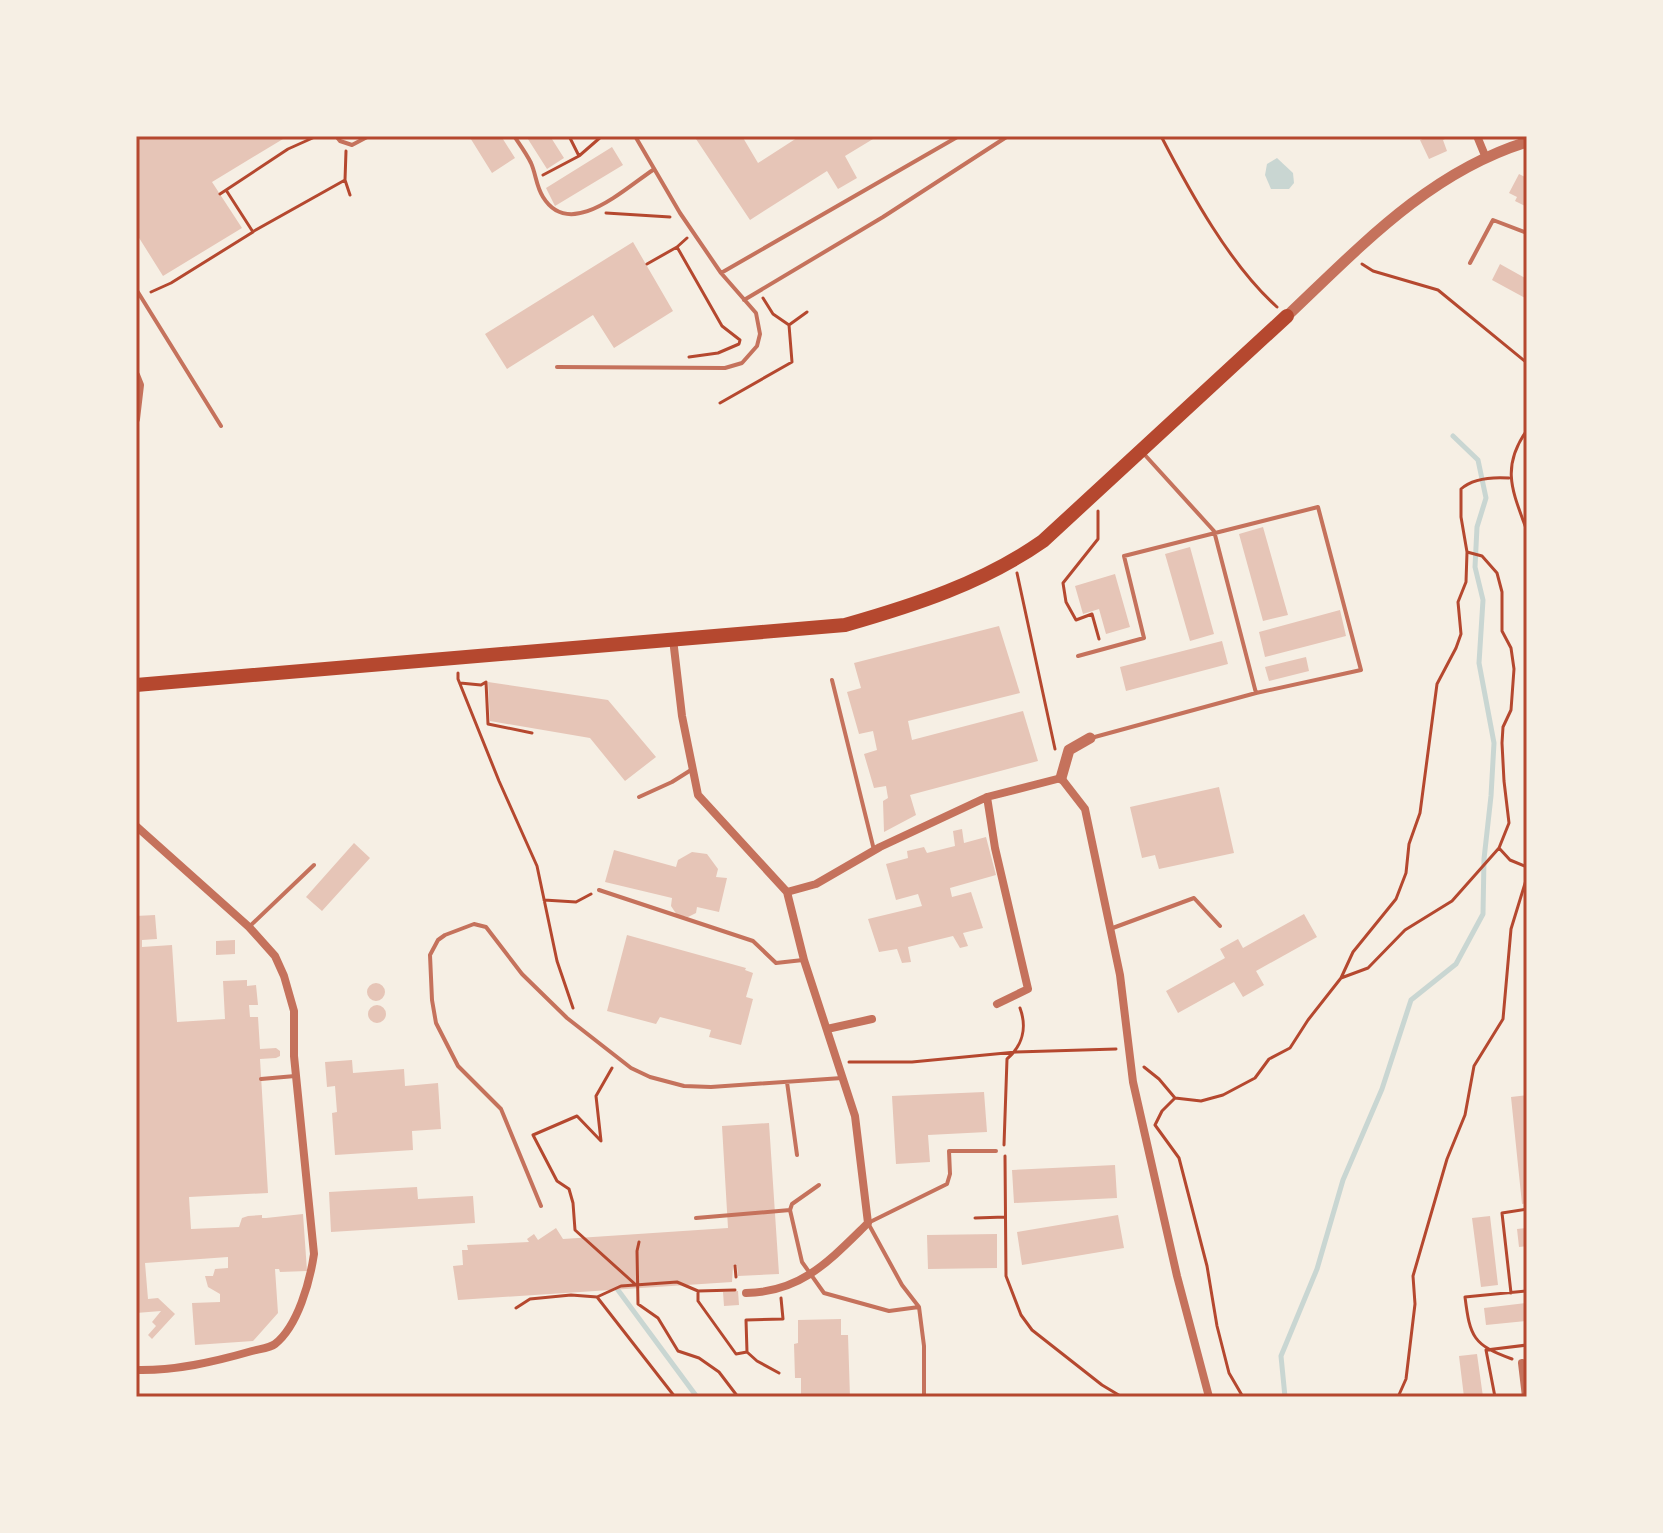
<svg xmlns="http://www.w3.org/2000/svg" width="1663" height="1533" font-family="Figtree,sans-serif">
<style>
.water{fill:#c9d6d2}
.lines{fill:none;stroke-linecap:round;stroke-linejoin:round}
.stream{stroke:#c9d6d2;stroke-width:5}
.building{fill:#e6c5b7}
.path{stroke:#b5482f;stroke-width:3}
.service{stroke:#c5725c;stroke-width:4}
.minor{stroke:#c5725c;stroke-width:8}
.tertiary{stroke:#c5725c;stroke-width:11}
.primary{stroke:#b5482f;stroke-width:14}
.neatline{fill:none;stroke:#b5482f;stroke-width:3}
</style>
<rect width="100%" height="100%" fill="#f6efe4"/>
<!-- water -->
<path class="water" d="M 1277,158 L 1293,173 L 1294,183 L 1289,189 L 1271,189 L 1265,175 L 1267,164 Z"/>
<g class="lines">
<!-- stream -->
<path class="stream" d="M 615,1286 L 697,1397
M 1285,1397 L 1281,1356 L 1317,1269 L 1343,1180 L 1382,1089 L 1411,1000 L 1456,964 L 1483,914 L 1484,859 L 1491,796 L 1494,743 L 1479,663 L 1483,600 L 1475,567 L 1477,527 L 1486,498 L 1478,460 L 1453,436"/>
</g>
<!-- building -->
<path class="building" d="M 136,136 L 288,136 L 212,182 L 242,228 L 163,276 L 136,233 Z
M 469,136 L 501,136 L 515,158 L 492,173 Z
M 526,136 L 550,136 L 564,158 L 547,169 Z
M 694,136 L 742,136 L 758,163 L 800,136 L 878,136 L 845,156 L 857,178 L 838,189 L 827,171 L 750,220 Z
M 1430,136 L 1451,136 L 1443,140 L 1447,151 L 1429,159 L 1420,140 Z
M 612,147 L 623,165 L 555,206 L 546,188 Z
M 1519,174 L 1527,178 L 1525,206 L 1515,201 L 1517,197 L 1509,193 Z
M 633,242 L 673,311 L 614,348 L 593,315 L 507,369 L 485,334 Z
M 1500,264 L 1527,279 L 1527,299 L 1492,280 Z
M 1263,527 L 1288,615 L 1263,621 L 1239,534 Z
M 1190,547 L 1214,634 L 1190,641 L 1165,554 Z
M 1115,574 L 1130,627 L 1106,634 L 1099,609 L 1083,614 L 1075,586 Z
M 1340,610 L 1346,636 L 1265,657 L 1259,632 Z
M 999,626 L 1020,693 L 908,721 L 912,740 L 1023,711 L 1038,761 L 910,795 L 916,815 L 884,832 L 883,801 L 888,798 L 886,786 L 874,788 L 864,754 L 877,750 L 873,731 L 859,734 L 847,692 L 861,688 L 854,663 Z
M 1222,641 L 1228,664 L 1126,691 L 1120,667 Z
M 1306,657 L 1309,671 L 1269,681 L 1265,667 Z
M 488,682 L 608,700 L 656,757 L 625,781 L 590,738 L 490,721 Z
M 1219,787 L 1234,853 L 1159,869 L 1155,855 L 1142,858 L 1130,807 Z
M 962,829 L 964,843 L 986,837 L 996,875 L 950,888 L 952,897 L 971,892 L 983,928 L 963,933 L 968,946 L 960,948 L 953,936 L 908,947 L 911,962 L 902,963 L 897,949 L 879,952 L 868,919 L 922,906 L 918,894 L 896,900 L 886,864 L 908,858 L 907,851 L 924,847 L 927,853 L 955,846 L 953,831 Z
M 354,843 L 370,858 L 322,911 L 306,897 Z
M 614,850 L 676,867 L 678,860 L 692,852 L 707,854 L 718,869 L 716,877 L 727,878 L 719,912 L 697,907 L 696,913 L 688,917 L 677,915 L 671,906 L 672,898 L 605,882 Z
M 1304,914 L 1317,937 L 1256,971 L 1264,985 L 1243,997 L 1234,982 L 1178,1013 L 1166,991 L 1225,958 L 1220,949 L 1238,939 L 1243,948 Z
M 155,915 L 157,939 L 142,940 L 142,947 L 172,945 L 177,1022 L 225,1019 L 223,981 L 247,980 L 247,986 L 256,985 L 258,1005 L 249,1005 L 250,1017 L 258,1017 L 260,1049 L 276,1048 L 280,1051 L 280,1056 L 276,1058 L 260,1059 L 268,1193 L 189,1197 L 191,1229 L 239,1227 L 242,1218 L 248,1216 L 262,1215 L 262,1218 L 266,1218 L 303,1214 L 307,1271 L 280,1272 L 279,1269 L 275,1269 L 278,1313 L 253,1341 L 195,1345 L 192,1303 L 220,1302 L 220,1294 L 208,1287 L 205,1276 L 213,1276 L 215,1269 L 228,1268 L 228,1257 L 145,1263 L 148,1299 L 158,1298 L 175,1314 L 152,1339 L 148,1335 L 156,1326 L 152,1322 L 161,1311 L 136,1313 L 136,916 Z
M 627,935 L 746,968 L 745,970 L 753,973 L 746,997 L 753,999 L 741,1045 L 709,1037 L 711,1030 L 660,1017 L 656,1024 L 607,1011 Z
M 235,940 L 235,954 L 216,955 L 216,941 Z
M367 992a9 9 0 1 1 18 0a9 9 0 1 1-18 0Z
M368 1014a9 9 0 1 1 18 0a9 9 0 1 1-18 0Z
M 352,1060 L 353,1073 L 404,1069 L 405,1086 L 438,1083 L 441,1129 L 412,1131 L 413,1150 L 335,1155 L 332,1113 L 337,1112 L 335,1086 L 327,1087 L 325,1062 Z
M 984,1092 L 987,1132 L 928,1135 L 930,1162 L 896,1164 L 892,1096 Z
M 1527,1095 L 1527,1203 L 1522,1204 L 1511,1097 Z
M 769,1123 L 779,1274 L 738,1276 L 737,1266 L 733,1266 L 732,1282 L 458,1300 L 453,1266 L 463,1265 L 462,1250 L 468,1250 L 467,1245 L 529,1242 L 527,1239 L 534,1234 L 538,1240 L 556,1228 L 563,1239 L 728,1228 L 722,1126 Z
M 1115,1165 L 1117,1198 L 1014,1203 L 1012,1170 Z
M 417,1187 L 418,1199 L 473,1196 L 475,1223 L 331,1232 L 329,1192 Z
M 1118,1215 L 1124,1248 L 1022,1265 L 1017,1232 Z
M 1490,1216 L 1498,1285 L 1481,1287 L 1472,1218 Z
M 1527,1228 L 1527,1246 L 1519,1247 L 1517,1229 Z
M 997,1234 L 997,1268 L 928,1269 L 927,1235 Z
M 738,1291 L 739,1305 L 724,1306 L 723,1292 Z
M 1527,1303 L 1527,1321 L 1486,1325 L 1484,1308 Z
M 841,1319 L 841,1335 L 848,1335 L 850,1397 L 801,1397 L 801,1378 L 795,1378 L 794,1344 L 798,1343 L 798,1320 Z
M 1477,1354 L 1483,1397 L 1464,1397 L 1459,1356 Z"/>
<g class="lines">
<!-- path -->
<path class="path" d="M 569,136 L 579,156
M 1161,136 C 1190,192 1230,265 1277,307
M 346,151 L 345,180 L 350,195
M 543,175 L 579,156 L 602,136
M 220,194 L 288,149 L 317,136
M 606,213 L 670,217
M 254,231 L 345,180
M 677,247 L 722,326 L 740,340 L 739,344 L 718,353 L 689,357
M 1527,260 L 1527,261
M 647,264 L 677,247 L 687,238
M 1362,264 L 1373,271 L 1438,290 L 1527,363
M 151,292 L 171,283 L 253,232 L 226,190
M 763,298 L 773,314 L 789,325 L 807,312
M 720,403 L 792,362 L 789,325
M 1527,430 C 1500,468 1513,492 1527,531
M 1098,511 L 1098,539 L 1063,583 L 1066,602 L 1076,620 L 1092,614 L 1099,639
M 1467,552 L 1482,556 L 1497,573 L 1502,592 L 1502,631 L 1511,648 L 1514,669 L 1511,710 L 1503,727 L 1502,743 L 1504,781 L 1509,823 L 1499,848 L 1510,860 L 1527,867
M 1017,573 L 1055,749
M 458,673 L 458,679 L 499,781 L 537,866 L 557,961 L 573,1008
M 460,683 L 481,685 L 486,682 L 488,724 L 532,733
M 544,900 L 576,902 L 591,894
M 1341,978 L 1368,968 L 1405,930 L 1452,901 L 1499,848
M 849,1062 L 912,1062 L 1016,1052 L 1116,1049
M 1144,1067 L 1159,1079 L 1175,1098
M 612,1068 L 596,1096 L 601,1141 L 577,1116 L 533,1135 L 557,1181 L 569,1189 L 573,1203 L 575,1230 L 636,1285
M 1004,1145 L 1007,1059 C 1023,1045 1027,1027 1020,1008
M 1005,1156 L 1006,1276 L 1021,1315 L 1032,1330 L 1102,1385 L 1122,1397
M 975,1218 L 1005,1217
M 639,1242 L 637,1251 L 638,1304 L 658,1318 L 678,1351 L 699,1358 L 719,1372 L 738,1397
M 735,1266 L 736,1277
M 698,1291 L 698,1301 L 736,1354 L 747,1352 L 746,1320 L 783,1319 L 781,1298
M 1511,1293 L 1502,1213 L 1527,1209
M 597,1297 L 675,1397
M 516,1308 L 530,1299 L 571,1295 L 597,1297 L 621,1286 L 677,1282 L 698,1291 L 735,1290
M 747,1352 L 757,1361 L 779,1373
M 1512,1359 C 1473,1345 1470,1337 1465,1297 L 1527,1291
M 1243,1397 L 1229,1373 L 1217,1326 L 1207,1266 L 1179,1158 L 1155,1125 L 1162,1111 L 1175,1098 L 1201,1101 L 1223,1095 L 1255,1078 L 1269,1059 L 1290,1048 L 1308,1020 L 1341,978 L 1353,952 L 1396,899 L 1406,873 L 1409,844 L 1420,813 L 1437,684 L 1456,648 L 1461,634 L 1458,602 L 1466,582 L 1467,552 L 1461,517 L 1461,489 C 1473,478 1493,477 1509,478
M 1398,1397 L 1406,1379 L 1415,1304 L 1413,1276 L 1447,1159 L 1465,1115 L 1474,1066 L 1503,1019 L 1511,929 L 1527,877
M 1495,1397 L 1486,1350 L 1527,1345"/>
<!-- service -->
<path class="service" d="M 336,136 L 340,141 L 352,145 L 369,136
M 514,136 C 520,145 526,153 531,163 C 536,174 536,186 543,197 C 570,241 624,189 653,170
M 1470,263 L 1493,220 L 1527,233
M 721,273 L 959,136
M 136,289 L 221,426
M 744,300 L 883,217 L 1008,136
M 557,367 L 725,368 L 742,363 L 757,346 L 760,334 L 756,313 L 721,273 L 680,213 L 635,136
M 1078,656 L 1144,638 L 1124,556 L 1318,507 L 1361,670 L 1256,693
M 832,680 L 874,850
M 1091,738 L 1256,693 L 1214,531 L 1144,454
M 639,797 L 672,782 L 691,770
M 599,890 L 753,941 L 776,963 L 803,960
M 249,927 L 314,865
M 1110,929 L 1194,898 L 1220,926
M 261,1079 L 295,1076
M 787,1082 L 797,1155
M 819,1185 L 792,1204 L 790,1210 L 802,1262 L 824,1293 L 889,1311 L 919,1307
M 541,1206 L 501,1109 L 458,1066 L 436,1023 L 432,1000 L 430,955 L 438,940 L 445,935 L 474,924 L 486,927 L 522,974 L 567,1018 L 631,1068 L 650,1077 L 684,1086 L 711,1087 L 842,1078
M 696,1218 L 790,1210
M 924,1397 L 924,1346 L 919,1307 L 902,1285 L 868,1223 L 947,1184 L 950,1174 L 949,1151 L 996,1151"/>
<!-- minor -->
<path class="minor" d="M 1477,136 L 1486,158
M 136,375 L 140,385 L 136,419
M 673,639 L 682,716 L 698,795 L 787,892 L 804,960 L 855,1116 L 868,1223 C 830,1260 802,1292 746,1293
M 987,797 L 995,848 L 1028,989 L 997,1004
M 136,826 L 249,927 L 275,956 L 284,976 L 294,1011 L 294,1056 L 314,1254 C 310,1281 298,1326 275,1344 C 270,1348 259,1349 252,1351 C 214,1362 175,1371 136,1370
M 787,892 L 816,884 L 880,847 L 987,797 L 1061,778 L 1085,809 L 1120,975 L 1133,1082 L 1177,1276 L 1209,1397
M 827,1029 L 872,1019
M 1522,1363 L 1526,1397"/>
<!-- tertiary -->
<path class="tertiary" d="M 1287,316 C 1359,248 1429,172 1527,142
M 1061,778 L 1069,750 L 1090,738"/>
<!-- primary -->
<path class="primary" d="M 136,685 L 845,625 C 915,605 983,583 1043,541 L 1287,316"/>
</g>
<!-- border -->
<rect width="1663" height="1533" fill="none" stroke="#f6efe4" stroke-width="276"/>
<rect x="138" y="138" width="1387" height="1257" class="neatline"/>
</svg>
